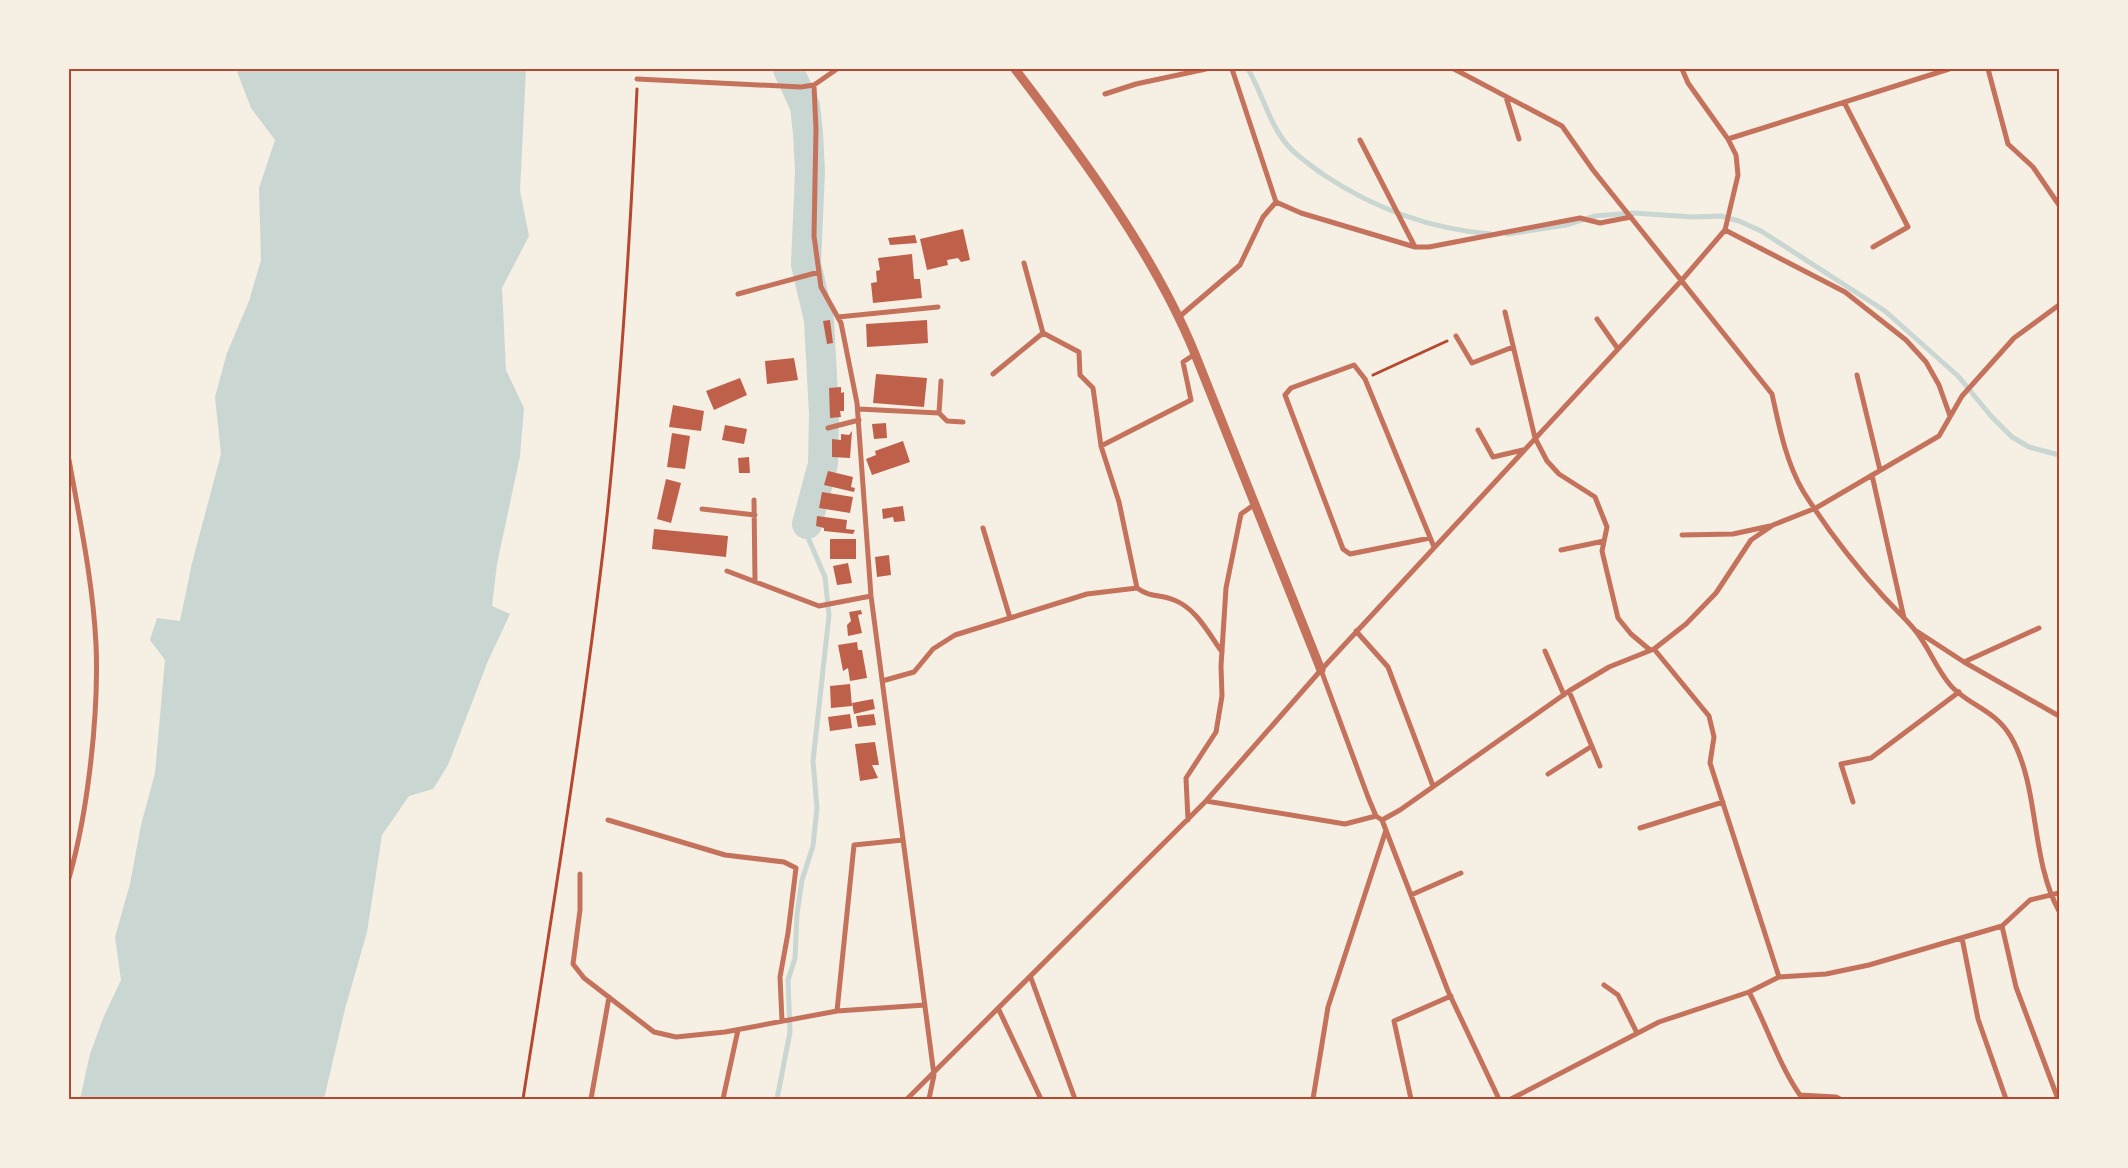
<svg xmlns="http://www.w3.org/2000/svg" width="2128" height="1168" font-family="Raleway,sans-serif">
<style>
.water{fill:#c9d6d2}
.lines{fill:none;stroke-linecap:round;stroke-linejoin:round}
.stream{stroke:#c9d6d2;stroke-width:5}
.river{stroke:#c9d6d2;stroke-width:30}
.building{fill:#bf614a}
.path{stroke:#b5482f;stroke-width:3}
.minor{stroke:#c5725c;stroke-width:5}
.tertiary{stroke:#c5725c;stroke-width:9}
.neatline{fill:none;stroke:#b5482f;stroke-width:2}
</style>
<rect width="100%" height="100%" fill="#f6efe4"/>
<!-- water -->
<path class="water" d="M 236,69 L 526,69 L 520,191 L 529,236 L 502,288 L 506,370 L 524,408 L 520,456 L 497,564 L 492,606 L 510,614 L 488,661 L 448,765 L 433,789 L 409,796 L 382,835 L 367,932 L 345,1009 L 324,1099 L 80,1099 L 90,1054 L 104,1016 L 121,980 L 115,937 L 130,884 L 141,825 L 155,773 L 165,660 L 150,640 L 157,618 L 180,621 L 192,563 L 221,454 L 215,397 L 227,353 L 249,301 L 261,260 L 259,188 L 275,140 L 251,108 Z"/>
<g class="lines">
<!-- stream -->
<path class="stream" d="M 1248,69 C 1263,94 1270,128 1291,149 C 1301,159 1313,167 1324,175 C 1375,209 1430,229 1491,234
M 1507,234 L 1566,225 L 1595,216 L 1633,213 L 1693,217 L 1721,216 L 1739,221 L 1761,231 L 1885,311 L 1958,376 L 1991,416 L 2012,437 L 2029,447 L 2059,455
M 777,1099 L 790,1032 L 788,980 L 795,958 L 797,914 L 802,880 L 813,846 L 817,808 L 813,761 L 829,615 L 825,577 L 809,540 L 807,524"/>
<!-- river -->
<path class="river" d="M 788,69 L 805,106 L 808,133 L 810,171 L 806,264 L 819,320 L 824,414 L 823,464 L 807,524"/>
</g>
<!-- building -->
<path class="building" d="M 963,229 L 970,260 L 961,262 L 958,258 L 947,260 L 948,265 L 927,270 L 920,239 Z
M 915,235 L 917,243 L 890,245 L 888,238 Z
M 912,254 L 914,279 L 920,279 L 922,298 L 873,303 L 871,283 L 877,282 L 876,271 L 880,270 L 878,258 Z
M 830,320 L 833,343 L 827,344 L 823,321 Z
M 927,320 L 928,343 L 867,347 L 866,324 Z
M 794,358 L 798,380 L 767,384 L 765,361 Z
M 876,374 L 927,378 L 924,407 L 873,403 Z
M 740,378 L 747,395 L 714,410 L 706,391 Z
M 841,387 L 841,393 L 844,392 L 844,411 L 840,411 L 841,417 L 830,418 L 829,388 Z
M 673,405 L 704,411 L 701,431 L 669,427 Z
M 886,423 L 887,438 L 874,439 L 872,424 Z
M 725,425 L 747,429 L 744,444 L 722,440 Z
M 852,431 L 850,458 L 832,457 L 832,439 L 841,440 L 841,434 L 849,435 Z
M 672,433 L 690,436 L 685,469 L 667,467 Z
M 903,441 L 910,462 L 872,475 L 866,459 L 876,455 L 875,451 Z
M 749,457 L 750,473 L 739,473 L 738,458 Z
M 828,471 L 853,477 L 851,487 L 855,488 L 854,492 L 824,485 Z
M 666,479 L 681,483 L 671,523 L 657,519 Z
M 822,492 L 853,497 L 850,513 L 819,508 Z
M 903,506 L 905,521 L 894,522 L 893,517 L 883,519 L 882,509 Z
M 817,516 L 847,520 L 846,529 L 855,530 L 853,534 L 824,531 L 824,528 L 816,526 Z
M 654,529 L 728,536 L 726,557 L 652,549 Z
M 830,539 L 856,539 L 856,559 L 830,559 Z
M 889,555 L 891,575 L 877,577 L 875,557 Z
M 848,563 L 852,583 L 837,585 L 833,566 Z
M 861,610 L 862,614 L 858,615 L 862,633 L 848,636 L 847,625 L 851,621 L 849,612 Z
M 857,642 L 858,650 L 862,650 L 867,678 L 850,681 L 848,668 L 843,671 L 838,645 Z
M 850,684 L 852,706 L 831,708 L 830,686 Z
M 873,699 L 875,709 L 854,714 L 852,703 Z
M 850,714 L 852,728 L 830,731 L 828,717 Z
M 874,714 L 876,725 L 858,727 L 856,716 Z
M 875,742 L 879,765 L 872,765 L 878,778 L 860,781 L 855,744 Z"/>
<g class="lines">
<!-- path -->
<path class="path" d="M 1373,375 L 1447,341
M 523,1099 C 552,914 582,729 604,543 C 621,392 630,241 637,89"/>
<!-- minor -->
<path class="minor" d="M 1232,69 L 1276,202 L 1301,213 L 1415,247 L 1429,247 L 1580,218 L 1600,223 L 1631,217
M 1454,69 L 1562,126 L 1593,170 L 1772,394 C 1779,426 1786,462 1803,491 C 1826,528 1854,564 1883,596 C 1893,607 1905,618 1914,629 C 1929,646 1938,674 1954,689 C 1973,707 1996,711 2011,737 C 2040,788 2030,858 2059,911
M 1988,69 L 2008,144 L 2033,167 L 2059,205
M 637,79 L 801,87 L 814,85 L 837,69
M 814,85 L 816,129 L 814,236 L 821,287 L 841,323 L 857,403 L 871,596 L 934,1075 L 929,1099
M 1105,94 L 1136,84 L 1206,69
M 1506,97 L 1519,139
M 1844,102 L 1908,227 L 1873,247
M 1728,139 L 1949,69
M 1360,140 L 1415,247
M 1725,230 L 1845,292 L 1906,340 L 1926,362 L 1939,385 L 1950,416
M 1024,263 L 1043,333 L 1079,352 L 1080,375 L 1093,388 L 1101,446
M 738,294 L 819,272
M 1505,312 L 1535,438 L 1547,461 L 1559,474 L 1595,497 L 1607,527 L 1602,551 L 1618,618 L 1631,634 L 1650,650
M 838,317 L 938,307
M 1179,317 L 1240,265 L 1263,217 L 1276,202
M 1597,319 L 1618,349
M 1456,336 L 1472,363 L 1513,347
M 993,374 L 1043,333
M 1857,375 L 1880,470
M 858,409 L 939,413 L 947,421 L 963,422
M 939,413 L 941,381
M 828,428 L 859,420
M 1478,430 L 1493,457 L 1523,450
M 69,460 C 80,521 93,583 96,644 C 99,713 88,812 69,878
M 1872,475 L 1904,618
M 754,500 L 755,581
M 702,509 L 755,515
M 1682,535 L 1733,534 L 1770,526
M 1430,538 L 1350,554 L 1343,549 L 1285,395 L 1291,388 L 1354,365 L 1365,379 L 1434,547
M 1561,550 L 1604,541
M 727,571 L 819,606 L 871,596
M 1137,588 C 1151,598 1160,594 1174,600 C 1196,608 1209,634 1222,652
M 1010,618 L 1087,594 L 1137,588 L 1119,502 L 1101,446 L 1191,400 L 1183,362 L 1195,354
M 1356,631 L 1388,667 L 1433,786
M 1918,632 L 1964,662 L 2059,716
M 1545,651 L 1564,695
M 1964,662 L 2039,628
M 1321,670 L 1368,797 L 1376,816 L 1382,820 L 1448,991 L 1499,1099
M 882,681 L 914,672 L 933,649 L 955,635 L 1010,618 L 983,528
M 1569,691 L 1600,766
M 1548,774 L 1592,746
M 1206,801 L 1345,824 L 1376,816
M 1853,802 L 1841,764 L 1871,758 L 1959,692
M 608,820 L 725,855 L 784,862 L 796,868 L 788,933 L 780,977 L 782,1021
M 1188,820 L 1186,778 L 1216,732 L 1222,696 L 1221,666 L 1226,588 L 1241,514 L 1255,504
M 1382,820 L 1400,810 L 1569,691 L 1609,667 L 1654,649 L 1686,624 L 1716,593 L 1751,540 L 1773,525 L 1816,508 L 1939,436 L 1962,396 L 2014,338 L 2059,305
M 1640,828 L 1723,802
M 580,874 L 580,910 L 573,964 L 584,978 L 654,1032 L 676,1037 L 725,1032 L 837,1011 L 925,1005
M 1411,895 L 1461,873
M 2002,926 L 2016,987 L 2058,1099
M 1962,938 L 1978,1019 L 2006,1099
M 1779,977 L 1826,974 L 1869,965 L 2002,926 L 2030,900 L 2059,893
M 1031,978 L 1075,1099
M 1604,985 L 1618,995 L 1637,1033
M 1749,992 C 1766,1024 1780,1067 1800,1095 L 1836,1097 L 1840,1099
M 999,1010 L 1041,1099
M 837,1011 L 854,845 L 903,840
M 591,1099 L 609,997
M 723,1099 L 738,1030
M 907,1099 L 1206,801 L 1321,670 L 1682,280 L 1725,230 L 1738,175 L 1736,155 L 1728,139 L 1688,83 L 1682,69
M 1313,1099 L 1328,1007 L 1386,830
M 1411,1099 L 1394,1021 L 1451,996
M 1511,1099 L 1659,1022 L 1749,992 L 1779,977 L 1710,763 L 1714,737 L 1709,716 L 1654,649"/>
<!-- tertiary -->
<path class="tertiary" d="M 1015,69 C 1080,154 1155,255 1195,354 L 1321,670"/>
</g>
<!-- border -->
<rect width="2128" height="1168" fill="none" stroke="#f6efe4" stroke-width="140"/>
<rect x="70" y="70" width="1988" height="1028" class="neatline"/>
</svg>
